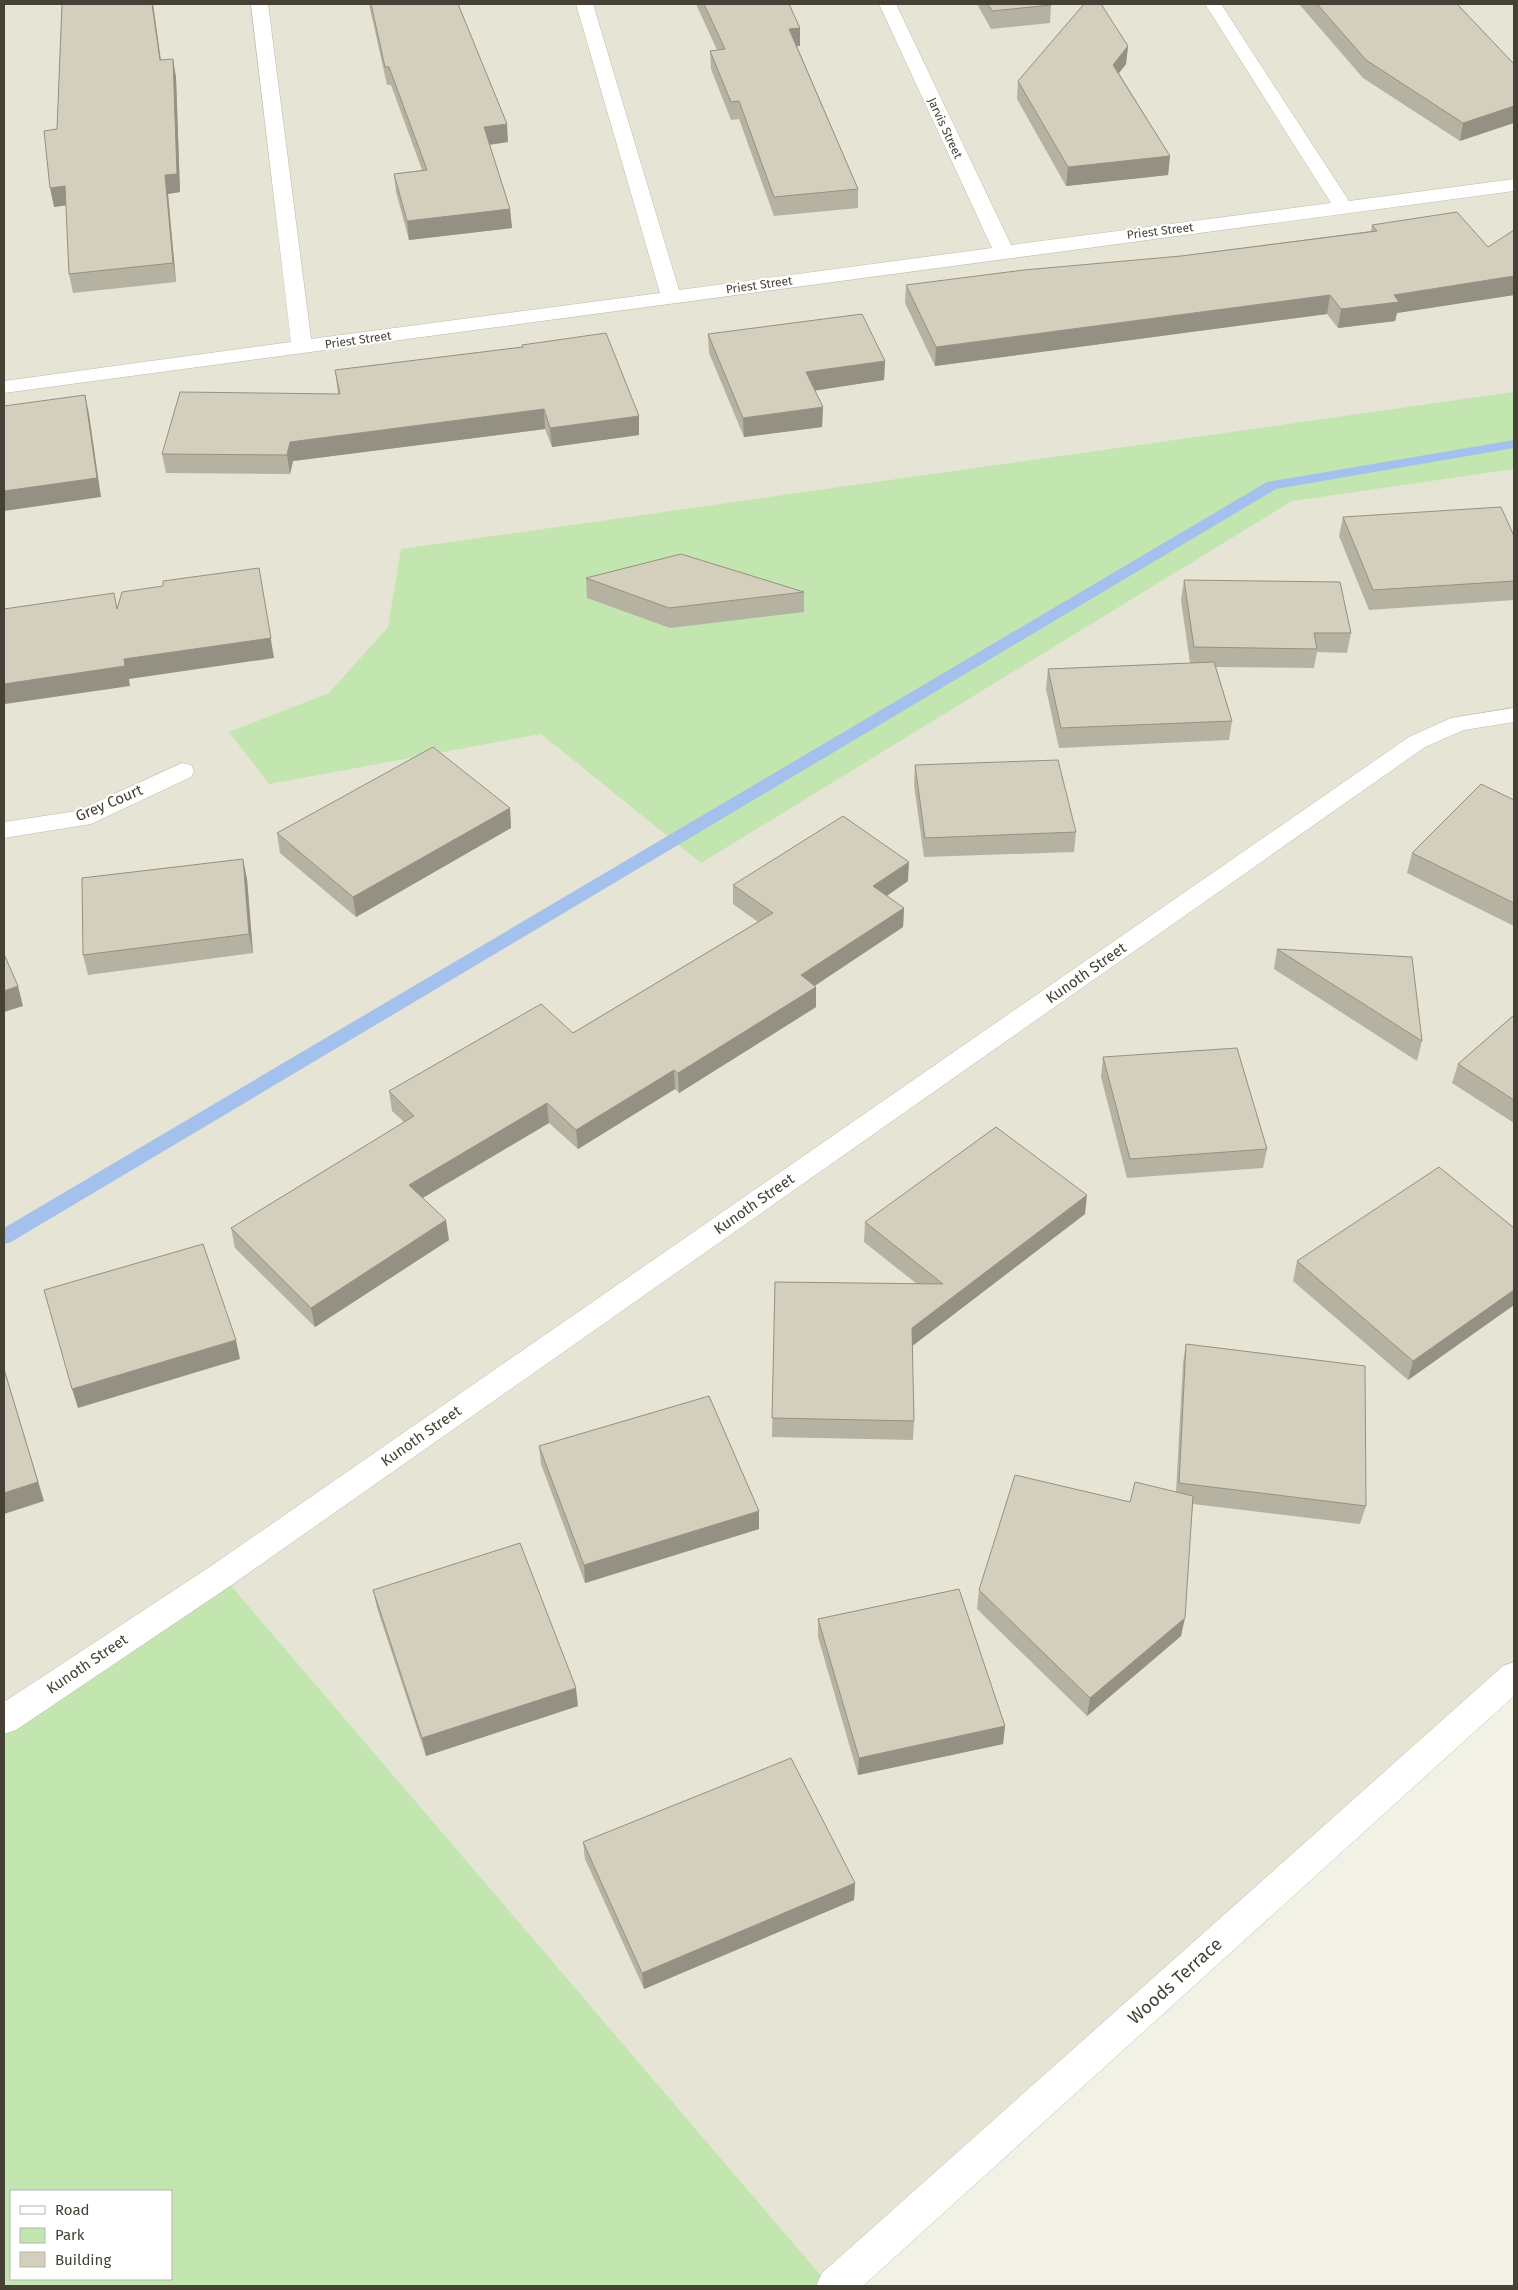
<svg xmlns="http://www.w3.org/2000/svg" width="1518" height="2290" font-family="'Fira Sans',sans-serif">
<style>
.residential{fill:#e6e4d4}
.green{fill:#c3e5b0;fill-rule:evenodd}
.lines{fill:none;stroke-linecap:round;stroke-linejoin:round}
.stream{fill:#a4c1ed;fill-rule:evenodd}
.minor-casing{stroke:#bdbaa9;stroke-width:1}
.minor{fill:#fff;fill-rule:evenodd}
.wall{fill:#b5b2a2}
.shaded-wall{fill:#949184}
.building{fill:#d3cfbc;stroke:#949184}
.labels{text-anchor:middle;stroke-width:4.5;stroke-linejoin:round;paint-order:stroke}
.far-street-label{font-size:12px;fill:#454235;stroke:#fff}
.street-label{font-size:15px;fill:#454235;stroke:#fff}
.near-street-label{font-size:18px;fill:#454235;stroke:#fff}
</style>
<rect width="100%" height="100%" fill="#f2f1e6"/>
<!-- residential -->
<path class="residential" d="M 4,4 L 1514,4 L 1514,1676 L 835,2286 L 830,2286 L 222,1575 L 4,1720 Z"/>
<!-- green -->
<path class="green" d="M 1514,392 L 1514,469 L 1292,501 L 701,863 L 541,734 L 269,784 L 229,732 L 329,693 L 388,627 L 401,549 Z
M 222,1575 L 830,2286 L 4,2286 L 4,1720 ZM 11,2191 L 171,2191 L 171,2279 L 11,2279 Z"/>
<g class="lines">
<!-- stream -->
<path class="stream" d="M 1514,440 L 1514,448 L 1276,489 L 11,1242 L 4,1244 L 4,1228 L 1267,482 Z"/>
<defs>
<path id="minor" d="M 251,4 L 268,4 L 311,339 L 660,293 L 576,4 L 593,4 L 679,290 L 992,248 L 879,4 L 896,4 L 1011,245 L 1331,203 L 1205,4 L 1221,4 L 1349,201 L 1514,179 L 1514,191 L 4,393 L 4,381 L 291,342 Z
M 1514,708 L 1514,722 L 1464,730 L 1425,747 L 233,1584 L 16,1730 L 4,1734 L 4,1702 L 211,1566 L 1409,737 L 1451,718 Z
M 182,763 L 191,765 L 194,771 L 191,777 L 91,824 L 4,838 L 4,822 L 77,811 Z
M 1514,1662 L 1514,1696 L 863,2286 L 816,2286 L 822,2273 L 1503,1666 Z"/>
</defs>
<!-- minor casing -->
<use href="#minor" class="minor-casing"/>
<!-- minor -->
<use href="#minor" class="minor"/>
</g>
<!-- wall -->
<path class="wall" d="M 62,4 L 153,4 L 161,60 L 176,77 L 180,192 L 168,194 L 176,282 L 73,293 L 69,274 L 66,205 L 54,207 Z
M 369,4 L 458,4 L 508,142 L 490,145 L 510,209 L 512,228 L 409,240 L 396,192 L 394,174 L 422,170 L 391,85 L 387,85 Z
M 696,4 L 789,4 L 800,28 L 800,46 L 797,46 L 858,189 L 858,208 L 774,216 L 739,119 L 731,120 L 711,69 L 710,51 L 717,50 Z
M 977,4 L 1050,4 L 1051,5 L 1050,23 L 991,29 Z
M 1299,4 L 1457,4 L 1514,64 L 1460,141 L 1363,78 Z
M 1128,46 L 1126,64 L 1119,73 L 1170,156 L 1168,175 L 1066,186 L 1017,99 L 1018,81 Z
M 1372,225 L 1488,247 L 1514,230 L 1514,295 L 1397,313 L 1395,321 L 1338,328 L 1327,314 L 935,366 L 905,303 L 906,285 L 1181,256 L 1371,231 Z
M 708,334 L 885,361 L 884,380 L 814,390 L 823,407 L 822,427 L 744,437 L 709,353 Z
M 522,345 L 639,416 L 639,435 L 552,447 L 545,429 L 293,461 L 290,474 L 166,473 L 162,454 L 338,394 L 335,370 L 522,347 Z
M 1343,517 L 1514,536 L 1514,600 L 1369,610 L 1339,536 Z
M 586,578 L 804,592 L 804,612 L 670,628 L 587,598 Z
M 1184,580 L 1351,633 L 1347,653 L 1317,652 L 1314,668 L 1216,667 L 1232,721 L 1229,740 L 1059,748 L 1046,689 L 1048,669 L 1190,663 L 1181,600 Z
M 915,765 L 1076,832 L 1074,852 L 924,857 L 914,785 Z
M 1514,800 L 1514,926 L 1407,873 L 1412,853 Z
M 510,808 L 511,828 L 356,917 L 280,853 L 277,833 Z
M 247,879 L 253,953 L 88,975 L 83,955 Z
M 908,881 L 887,896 L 904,908 L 903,927 L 814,986 L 816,987 L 816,1007 L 679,1093 L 675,1089 L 578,1149 L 549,1123 L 423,1198 L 449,1240 L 315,1327 L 235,1248 L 231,1228 L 404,1122 L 392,1111 L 389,1091 L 573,1033 L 758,922 L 733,904 L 733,885 Z
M 1277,949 L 1422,1041 L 1417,1061 L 1274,969 Z
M 1514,1015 L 1514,1123 L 1452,1083 L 1458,1064 Z
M 1103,1057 L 1267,1149 L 1263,1168 L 1127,1178 L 1101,1077 Z
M 1085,1214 L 912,1346 L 914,1421 L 913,1440 L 772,1437 L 775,1282 L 917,1284 L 864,1242 L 865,1222 Z
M 1514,1228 L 1514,1305 L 1408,1380 L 1293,1281 L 1297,1261 Z
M 1186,1344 L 1366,1506 L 1360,1524 L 1193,1504 L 1181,1636 L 1087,1716 L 977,1609 L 979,1590 L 1130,1502 L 1176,1492 L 1183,1363 Z
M 539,1446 L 759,1529 L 585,1583 L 541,1464 Z
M 373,1590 L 578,1706 L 426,1756 L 377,1608 Z
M 818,1619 L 1005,1726 L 1003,1744 L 858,1775 L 818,1637 Z
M 583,1842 L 855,1883 L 854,1900 L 644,1989 L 585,1859 Z"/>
<!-- shaded-wall -->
<path class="shaded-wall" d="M 152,4 L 153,4 L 163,78 L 160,60 Z
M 800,28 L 800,46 L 789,47 L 789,29 Z
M 1128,46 L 1126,64 L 1111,83 L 1113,65 Z
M 173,59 L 176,77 L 180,192 L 168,194 L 176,282 L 173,263 L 165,175 Z
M 1514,106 L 1514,123 L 1460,141 L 1463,123 Z
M 507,124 L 508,142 L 486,145 L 484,127 Z
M 1170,156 L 1168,175 L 1066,186 L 1068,167 Z
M 65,186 L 69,205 L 54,207 L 50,188 Z
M 510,209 L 512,228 L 409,240 L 407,221 Z
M 1514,276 L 1514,295 L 1397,313 L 1395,321 L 1338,328 L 1341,309 L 1394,295 Z
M 1330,295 L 1327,314 L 935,366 L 936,347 Z
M 885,361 L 884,380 L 806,392 L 806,372 Z
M 85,395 L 89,414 L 101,497 L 4,511 L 4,491 Z
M 823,407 L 822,427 L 744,437 L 743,418 Z
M 544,409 L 545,429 L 293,461 L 290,474 L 287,455 L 290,442 Z
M 639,416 L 639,435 L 552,447 L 550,428 Z
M 259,568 L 274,658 L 129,679 L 130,686 L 5,704 L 4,698 L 4,684 L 124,659 Z
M 510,808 L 511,828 L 356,917 L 353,897 Z
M 243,859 L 247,879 L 253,953 L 249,934 Z
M 909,862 L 908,881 L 872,906 L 873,886 Z
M 904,908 L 903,927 L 801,995 L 801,975 Z
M 18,986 L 23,1006 L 4,1012 L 4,991 Z
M 816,987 L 816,1007 L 679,1093 L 678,1073 Z
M 674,1070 L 675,1089 L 578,1149 L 576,1130 Z
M 547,1103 L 549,1123 L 412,1204 L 409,1185 Z
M 1087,1195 L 1085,1214 L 911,1347 L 912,1328 Z
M 446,1220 L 449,1240 L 315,1327 L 311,1308 Z
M 1514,1290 L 1514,1305 L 1408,1380 L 1413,1361 Z
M 236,1340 L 240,1359 L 78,1408 L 72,1389 Z
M 4,1369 L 44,1501 L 4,1514 Z
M 759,1511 L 759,1529 L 585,1583 L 584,1565 Z
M 1185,1618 L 1181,1636 L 1087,1716 L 1090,1698 Z
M 576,1688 L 578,1706 L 426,1756 L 422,1738 Z
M 1005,1726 L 1003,1744 L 858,1775 L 859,1758 Z
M 855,1883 L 854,1900 L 644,1989 L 642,1973 Z"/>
<!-- building -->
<path class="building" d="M 62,4 L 152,4 L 160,60 L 173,59 L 177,174 L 165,175 L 173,263 L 69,274 L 65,186 L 50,188 L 44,131 L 57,129 Z
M 371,4 L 458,4 L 507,124 L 484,127 L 510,209 L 407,221 L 394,174 L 427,170 L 389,67 L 385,67 Z
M 704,4 L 789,4 L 800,28 L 789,29 L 858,189 L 774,197 L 739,101 L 731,102 L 710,51 L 725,49 Z
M 988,4 L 1050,4 L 1051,5 L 992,11 Z
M 1084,4 L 1101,4 L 1128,46 L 1113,65 L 1170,156 L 1068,167 L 1018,81 Z
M 1317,4 L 1457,4 L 1514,64 L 1514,106 L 1463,123 L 1366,60 Z
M 1457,212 L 1488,247 L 1514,230 L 1514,276 L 1394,295 L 1399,302 L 1341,309 L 1330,295 L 936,347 L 906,285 L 1024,270 L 1181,256 L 1377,231 L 1372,225 Z
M 862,314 L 885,361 L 806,372 L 823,407 L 743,418 L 708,334 Z
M 606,333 L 639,416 L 550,428 L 544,409 L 290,442 L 287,455 L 162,454 L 180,392 L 340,394 L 335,370 L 523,347 L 522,345 Z
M 85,395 L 97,478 L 4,491 L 4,406 Z
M 1501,507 L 1514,536 L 1514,581 L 1373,590 L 1343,517 Z
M 681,554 L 804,592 L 669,608 L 586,578 Z
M 259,568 L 271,638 L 124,659 L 125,666 L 4,684 L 4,609 L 114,593 L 117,609 L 122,592 L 163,586 L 163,581 Z
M 1184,580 L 1340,582 L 1351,633 L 1314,633 L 1317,649 L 1194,647 Z
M 1214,662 L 1232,721 L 1061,728 L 1048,669 Z
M 433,747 L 510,808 L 353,897 L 277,833 Z
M 1058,760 L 1076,832 L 925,838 L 915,765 Z
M 1481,784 L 1514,800 L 1514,903 L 1412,853 Z
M 843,816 L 909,862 L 873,886 L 904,908 L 801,975 L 816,987 L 678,1073 L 674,1070 L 576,1130 L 547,1103 L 409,1185 L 446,1220 L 311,1308 L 231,1228 L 414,1116 L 389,1091 L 541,1004 L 573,1033 L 773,913 L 733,885 Z
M 243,859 L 249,934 L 83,955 L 82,878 Z
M 1277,949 L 1412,957 L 1422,1041 Z
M 4,954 L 18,986 L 4,991 Z
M 1514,1015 L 1514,1100 L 1458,1064 Z
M 1237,1048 L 1267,1149 L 1130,1159 L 1103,1057 Z
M 996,1127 L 1087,1195 L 912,1328 L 914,1421 L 772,1418 L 775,1282 L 943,1284 L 865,1222 Z
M 1439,1167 L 1514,1228 L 1514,1290 L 1413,1361 L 1297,1261 Z
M 203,1244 L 236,1340 L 72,1389 L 44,1290 Z
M 1186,1344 L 1365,1366 L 1366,1506 L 1179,1483 Z
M 4,1369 L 38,1482 L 4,1493 Z
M 709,1396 L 759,1511 L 584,1565 L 539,1446 Z
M 1015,1475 L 1130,1502 L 1135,1482 L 1193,1496 L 1185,1618 L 1090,1698 L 979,1590 Z
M 520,1543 L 576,1688 L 422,1738 L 373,1590 Z
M 959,1589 L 1005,1726 L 859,1758 L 818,1619 Z
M 791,1758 L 855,1883 L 642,1973 L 583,1842 Z"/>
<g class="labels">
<!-- far-street labels -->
<g class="far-street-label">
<text transform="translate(945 128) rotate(65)" y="4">Jarvis Street</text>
<text transform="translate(1160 231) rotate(-7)" y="4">Priest Street</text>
<text transform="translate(759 285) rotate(-8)" y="4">Priest Street</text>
<text transform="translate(358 340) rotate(-8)" y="4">Priest Street</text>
</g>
<!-- street labels -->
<g class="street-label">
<text transform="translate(109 803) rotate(-23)" y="5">Grey Court</text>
<text transform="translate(1086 973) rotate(-35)" y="5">Kunoth Street</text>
<text transform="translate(754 1204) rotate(-35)" y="5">Kunoth Street</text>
<text transform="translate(421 1436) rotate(-35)" y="5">Kunoth Street</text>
<text transform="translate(87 1664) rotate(-34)" y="5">Kunoth Street</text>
</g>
<!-- near-street labels -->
<g class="near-street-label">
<text transform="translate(1175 1981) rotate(-42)" y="6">Woods Terrace</text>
</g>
</g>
<!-- border -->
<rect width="1518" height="2290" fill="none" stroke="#454235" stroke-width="10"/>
<!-- legend -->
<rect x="10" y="2190" width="162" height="90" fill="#ffffff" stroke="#b5b3ae"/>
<rect x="20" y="2206" width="25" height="8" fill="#ffffff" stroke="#b5b3ae"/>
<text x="55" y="2215" font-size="15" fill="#454235">Road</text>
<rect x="20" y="2228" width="25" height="15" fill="#c3e5b0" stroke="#b5b3ae"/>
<text x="55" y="2240" font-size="15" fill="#454235">Park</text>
<rect x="20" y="2252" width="25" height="15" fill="#d3cfbc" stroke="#b5b3ae"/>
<text x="55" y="2265" font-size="15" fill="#454235">Building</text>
</svg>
